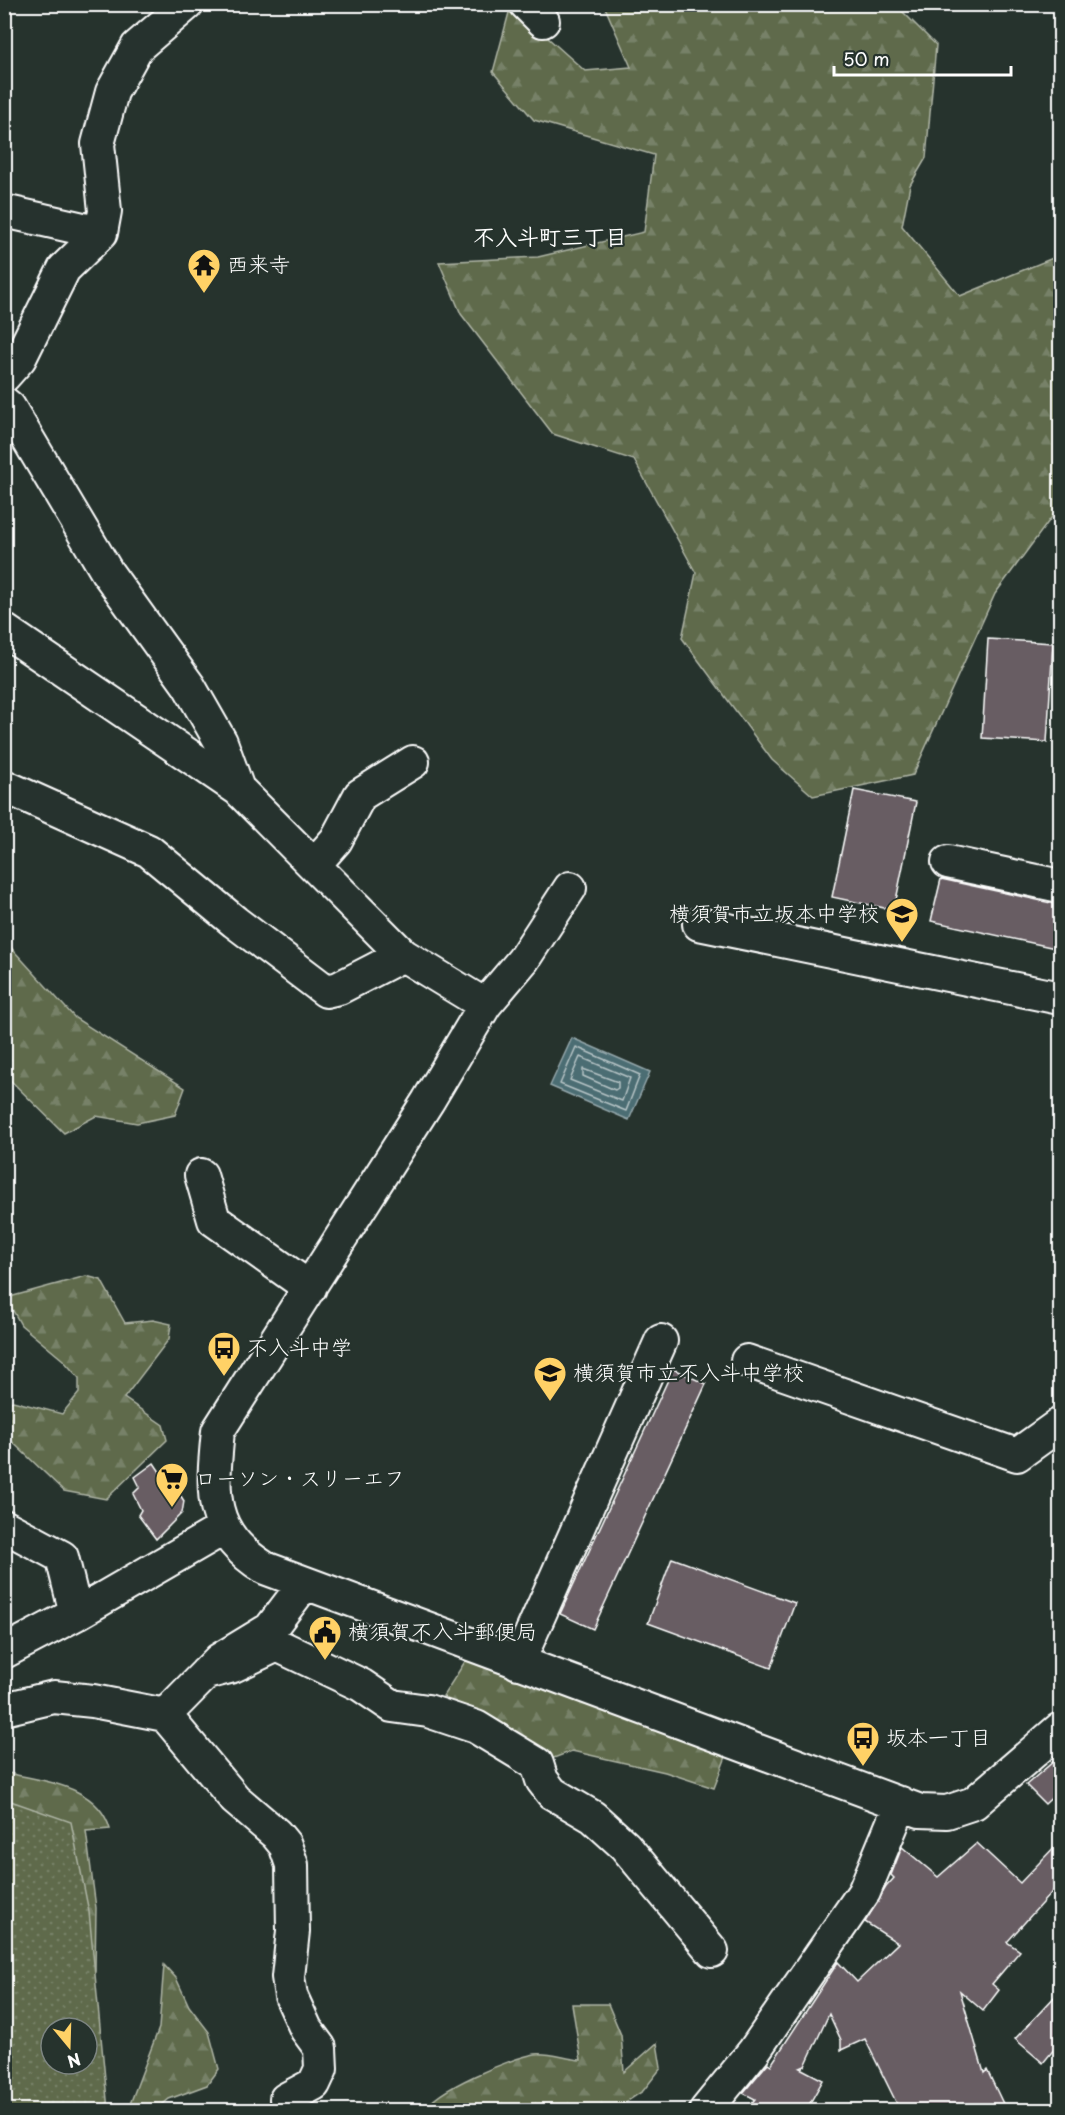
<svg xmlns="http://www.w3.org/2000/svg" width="1065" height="2115" font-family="'Playpen Sans','Klee One',sans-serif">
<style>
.forest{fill:url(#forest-firs);stroke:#afb5a6;stroke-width:1.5}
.park{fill:url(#park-dots);stroke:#afb5a6;stroke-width:1.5;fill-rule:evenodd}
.water{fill:#4c6d73;stroke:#94a7ab;stroke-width:1.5}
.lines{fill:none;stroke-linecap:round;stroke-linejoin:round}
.shore{stroke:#b7c5c7;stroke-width:1.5}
.building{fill:#675d63;stroke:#fff;stroke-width:1.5}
.minor-casing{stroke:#fff;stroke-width:36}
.minor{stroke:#26332d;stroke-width:32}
.labels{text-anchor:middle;stroke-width:4.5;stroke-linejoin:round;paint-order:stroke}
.poi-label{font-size:21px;fill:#fff;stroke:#26332d;text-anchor:start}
.neighbourhood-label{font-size:22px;font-weight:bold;fill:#fff;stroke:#26332d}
</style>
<defs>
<pattern id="forest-firs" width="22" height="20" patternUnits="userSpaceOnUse" patternTransform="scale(1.5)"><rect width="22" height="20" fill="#5f6b4c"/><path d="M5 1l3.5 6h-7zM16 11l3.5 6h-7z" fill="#778167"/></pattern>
<pattern id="park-dots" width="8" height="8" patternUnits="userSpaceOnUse" patternTransform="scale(1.5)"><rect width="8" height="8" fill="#5f6b4c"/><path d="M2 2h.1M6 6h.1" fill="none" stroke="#778167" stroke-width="1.8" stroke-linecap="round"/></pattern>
</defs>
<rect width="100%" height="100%" fill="#26332d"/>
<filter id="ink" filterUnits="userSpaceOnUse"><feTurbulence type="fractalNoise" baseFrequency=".0167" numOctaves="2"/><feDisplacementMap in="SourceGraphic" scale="12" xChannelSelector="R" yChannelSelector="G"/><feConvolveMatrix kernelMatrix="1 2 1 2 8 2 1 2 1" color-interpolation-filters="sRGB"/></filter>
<g filter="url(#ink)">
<!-- forest -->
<path class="forest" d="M 511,5 L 585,71 L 631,67 L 604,5 L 896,5 L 936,45 L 926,158 L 910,185 L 902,226 L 960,296 L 1060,255 L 1060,506 L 995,594 L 913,775 L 813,796 L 772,760 L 682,638 L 696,573 L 634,460 L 553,434 L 461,314 L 439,262 L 538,257 L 644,232 L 654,155 L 534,120 L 493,72 Z
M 4,940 L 75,1018 L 185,1088 L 175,1115 L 137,1123 L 96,1116 L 64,1133 L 5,1075 Z
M 86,1276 L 101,1280 L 125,1323 L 153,1320 L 171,1324 L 169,1339 L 124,1398 L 163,1425 L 167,1440 L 106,1499 L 64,1491 L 5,1435 L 5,1404 L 13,1401 L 62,1414 L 79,1393 L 79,1378 L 63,1360 L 21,1325 L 6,1298 Z
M 466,1660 L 727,1754 L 714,1788 L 665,1772 L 572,1751 L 546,1761 L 464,1714 L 443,1696 Z
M 4,1772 C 43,1782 97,1784 110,1829 L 86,1831 L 96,1908 L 95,1971 L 5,1969 Z
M 164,1965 L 176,1978 L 189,2006 L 209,2032 L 219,2069 L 207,2085 L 169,2099 L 156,2110 L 124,2110 L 130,2104 L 159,2028 Z
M 572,2004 L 608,2004 L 621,2035 L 624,2072 L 657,2043 L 661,2068 L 643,2091 L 614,2110 L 426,2110 C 432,2091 513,2057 535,2054 C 548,2052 567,2059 581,2060 Z"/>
<!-- park -->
<path class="park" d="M 5,1799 L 71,1822 L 89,1912 L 108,2110 L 5,2110 ZM 51,2028 L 87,2028 L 87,2064 L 51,2064 Z"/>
<!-- water -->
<path class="water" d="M 572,1038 L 650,1072 L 629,1120 L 550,1086 Z"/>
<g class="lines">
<!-- shore -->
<path class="shore" d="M 576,1047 L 640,1075 L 626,1111 L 560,1084 Z
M 580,1057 L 630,1078 L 622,1101 L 570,1080 Z
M 583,1069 L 618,1082 L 618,1088 L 615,1090 L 583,1076 Z"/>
</g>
<!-- building -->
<path class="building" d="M 988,639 L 1053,643 L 1047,742 L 982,738 Z
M 854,790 L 916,802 L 894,910 L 832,897 Z
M 941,879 L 1060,905 L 1060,949 L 931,921 Z
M 673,1369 L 706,1384 L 593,1629 L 560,1614 Z
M 154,1463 L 160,1472 L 165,1471 L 184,1501 L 182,1513 L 156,1539 L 138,1515 L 141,1510 L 133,1494 L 140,1487 L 135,1477 Z
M 672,1558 L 795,1603 L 771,1668 L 648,1623 Z
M 1060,1756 L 1060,1790 L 1045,1804 L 1026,1785 Z
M 1060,1841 L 1060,1883 L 1007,1942 L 1020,1951 L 992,1984 L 999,1990 L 983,2011 L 960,1991 L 984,2073 L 987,2070 L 1006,2110 L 900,2110 L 865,2039 L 841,2050 L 841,2040 L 829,2014 L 805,2066 L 800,2068 L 823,2080 L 806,2110 L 746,2110 L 755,2099 L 743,2093 L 768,2063 L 771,2065 L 838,1962 L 857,1982 L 898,1943 L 865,1922 L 886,1887 L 894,1878 L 891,1875 L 902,1847 L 938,1877 L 977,1843 L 1020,1883 Z
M 1060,1991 L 1060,2042 L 1043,2063 L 1015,2039 Z"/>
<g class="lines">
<defs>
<path id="minor" d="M 526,4 L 543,21
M 4,211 L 101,233
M 4,376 L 20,358 L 64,269 L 101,233 L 105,211 L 98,144 L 112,92 L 137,47 L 187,4
M 4,403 L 9,407 L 107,572 L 189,686 L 221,742 L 238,789
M 4,630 L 238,789 L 403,955 L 485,1005
M 4,786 L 149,851 L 235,922 L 326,991 L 339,988 L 403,955
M 948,862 L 1060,886
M 314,865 L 336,840 L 360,795 L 413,762
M 570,888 L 523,960 L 485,1005 L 428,1101 L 218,1431 C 212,1492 207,1532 265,1568 L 920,1811 L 947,1812 L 974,1803 L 1060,1729
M 699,924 L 1060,998
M 201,1175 L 214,1220 L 310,1288
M 747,1361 L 1017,1455 L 1060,1424
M 4,1526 L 62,1557 L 76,1614
M 4,1652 L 76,1614 L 223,1529
M 518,1663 L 661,1341
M 206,1673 L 233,1666 L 277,1645 L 361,1685 L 392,1706 L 428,1711 L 476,1727 L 537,1764 L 542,1780 L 552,1793 L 593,1817 L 625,1846 L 712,1951
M 4,1709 L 54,1697 L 93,1701 L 165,1715 L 219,1660 L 270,1629 L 305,1583
M 165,1715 L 235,1799 L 276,1834 L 285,1845 L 292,1865 L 293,1931 L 288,1977 L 291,1996 L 306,2029 L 320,2048 L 321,2069 L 314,2084 L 286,2099
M 706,2110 L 754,2051 L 864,1892 L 901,1803"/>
</defs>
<!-- minor casing -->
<use href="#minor" class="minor-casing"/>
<!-- minor -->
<use href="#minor" class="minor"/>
</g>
</g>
<!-- icons -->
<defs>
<symbol id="temple-pin" viewBox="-11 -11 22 30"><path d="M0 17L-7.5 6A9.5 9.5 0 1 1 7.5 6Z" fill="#ffd166" stroke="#26332d"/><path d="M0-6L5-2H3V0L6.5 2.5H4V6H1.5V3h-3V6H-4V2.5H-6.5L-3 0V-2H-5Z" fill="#111"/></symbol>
<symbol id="school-pin" viewBox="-11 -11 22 30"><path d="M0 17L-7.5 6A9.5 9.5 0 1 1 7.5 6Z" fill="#ffd166" stroke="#26332d"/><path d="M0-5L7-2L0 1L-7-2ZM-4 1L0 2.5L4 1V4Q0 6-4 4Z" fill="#111"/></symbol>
<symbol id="bus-pin" viewBox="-11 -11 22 30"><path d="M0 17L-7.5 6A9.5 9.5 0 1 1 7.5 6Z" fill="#ffd166" stroke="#26332d"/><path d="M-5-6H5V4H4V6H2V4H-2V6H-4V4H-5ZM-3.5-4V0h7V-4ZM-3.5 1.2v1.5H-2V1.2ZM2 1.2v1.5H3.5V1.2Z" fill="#111"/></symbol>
<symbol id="supermarket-pin" viewBox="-11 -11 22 30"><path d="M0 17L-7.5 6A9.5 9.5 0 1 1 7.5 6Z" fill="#ffd166" stroke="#26332d"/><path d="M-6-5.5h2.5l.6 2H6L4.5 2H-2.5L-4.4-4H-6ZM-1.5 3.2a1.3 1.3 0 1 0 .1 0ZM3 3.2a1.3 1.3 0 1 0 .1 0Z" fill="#111"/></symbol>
<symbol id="civic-pin" viewBox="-11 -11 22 30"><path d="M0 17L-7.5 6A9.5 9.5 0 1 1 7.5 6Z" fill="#ffd166" stroke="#26332d"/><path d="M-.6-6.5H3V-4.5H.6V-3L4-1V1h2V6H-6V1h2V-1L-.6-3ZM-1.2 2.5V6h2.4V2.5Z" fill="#111"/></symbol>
</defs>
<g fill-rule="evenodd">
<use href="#temple-pin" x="185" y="246" width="38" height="52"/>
<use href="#school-pin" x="883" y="895" width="38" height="52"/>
<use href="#bus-pin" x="205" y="1329" width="38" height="52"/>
<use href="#school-pin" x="531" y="1354" width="38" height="52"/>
<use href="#supermarket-pin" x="153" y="1460" width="38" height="52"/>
<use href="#civic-pin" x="306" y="1613" width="38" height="52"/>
<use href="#bus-pin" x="844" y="1719" width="38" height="52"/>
</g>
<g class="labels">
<!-- poi labels -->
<g class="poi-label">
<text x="227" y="272">西来寺</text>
<text x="879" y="921" text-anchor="end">横須賀市立坂本中学校</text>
<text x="247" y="1355">不入斗中学</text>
<text x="573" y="1380">横須賀市立不入斗中学校</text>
<text x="195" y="1486">ローソン・スリーエフ</text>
<text x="348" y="1639">横須賀不入斗郵便局</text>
<text x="886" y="1745">坂本一丁目</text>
</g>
<!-- neighbourhood labels -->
<g class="neighbourhood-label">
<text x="550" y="245">不入斗町三丁目</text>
</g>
</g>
<!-- margin -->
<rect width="1065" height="2115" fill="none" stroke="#26332d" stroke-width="24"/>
<rect x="12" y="12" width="1041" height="2091" fill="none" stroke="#fff" stroke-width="2" filter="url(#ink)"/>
<!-- north arrow -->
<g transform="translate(69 2046) rotate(161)"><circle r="28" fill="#26332d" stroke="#7d8581" stroke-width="1.5"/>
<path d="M0-4.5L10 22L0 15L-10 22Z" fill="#ffd166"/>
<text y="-9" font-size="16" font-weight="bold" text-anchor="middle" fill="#ffffff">N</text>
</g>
<!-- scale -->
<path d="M834 66v9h177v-9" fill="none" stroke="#ffffff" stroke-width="3"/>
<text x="843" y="66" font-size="18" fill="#ffffff" stroke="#26332d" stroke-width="4.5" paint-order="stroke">50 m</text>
</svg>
